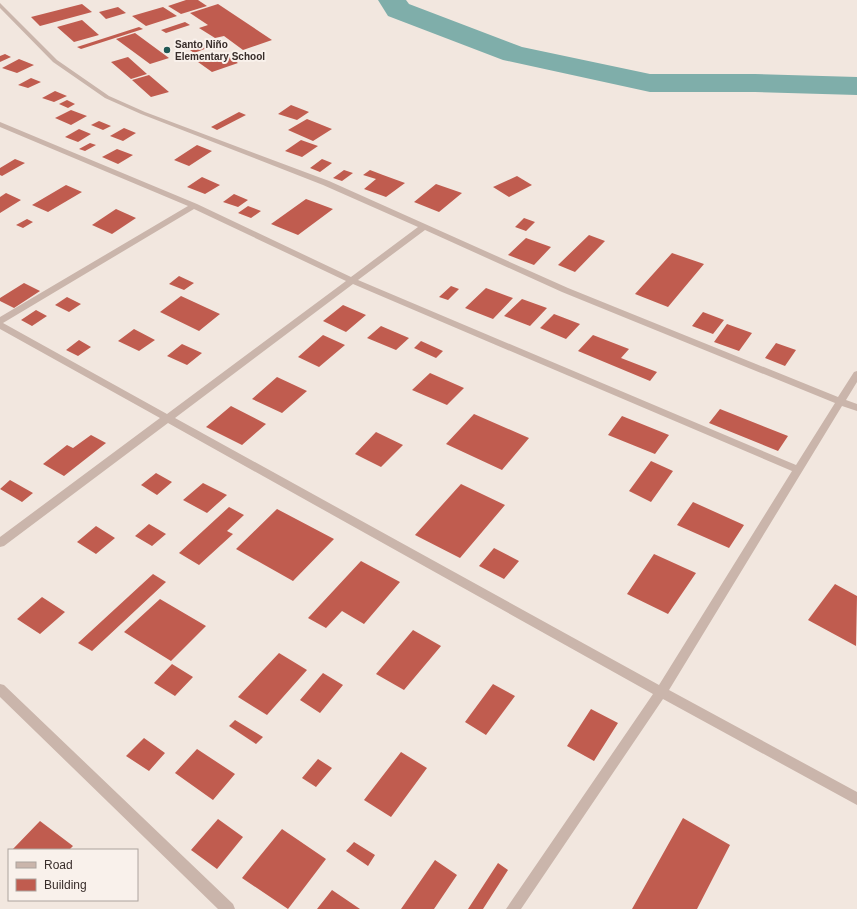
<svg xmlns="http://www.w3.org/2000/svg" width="857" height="909" font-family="Arial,sans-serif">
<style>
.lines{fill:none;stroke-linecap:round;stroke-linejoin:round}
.river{fill:#7faeaa;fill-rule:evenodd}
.building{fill:#c05c4f}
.minor{fill:#cab5ab;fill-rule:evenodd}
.poi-dot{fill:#215854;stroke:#f9f1eb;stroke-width:1.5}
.labels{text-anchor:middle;stroke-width:4;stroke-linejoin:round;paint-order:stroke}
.far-poi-label{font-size:10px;font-weight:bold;fill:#382d2a;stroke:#f9f1eb;text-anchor:start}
</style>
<rect width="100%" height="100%" fill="#f2e7df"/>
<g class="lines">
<!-- river -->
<path class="river" d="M 378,0 L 406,0 L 409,4 L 522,47 L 650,74 L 755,74 L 857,77 L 857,95 L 755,92 L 650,92 L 503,60 L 388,16 Z"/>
</g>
<!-- building -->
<path class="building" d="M 186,0 L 198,0 L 207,6 L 181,14 L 168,6 Z
M 82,4 L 92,12 L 40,26 L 31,17 Z
M 218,4 L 272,40 L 243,50 L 224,36 L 215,38 L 199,28 L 208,25 L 190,13 Z
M 118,7 L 126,13 L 106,19 L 99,12 Z
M 163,7 L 177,16 L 146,26 L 132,16 Z
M 82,20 L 99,35 L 74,42 L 57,27 Z
M 185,22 L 190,25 L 166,33 L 161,30 Z
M 139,27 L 143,29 L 81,49 L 77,47 Z
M 135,33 L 169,58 L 150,64 L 116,39 Z
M 211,43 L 215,45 L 194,53 L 190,50 Z
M 224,53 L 238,63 L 212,72 L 198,62 Z
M 5,54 L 11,57 L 0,62 L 0,56 Z
M 128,57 L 147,74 L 131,79 L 111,62 Z
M 19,59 L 34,65 L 17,73 L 2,68 Z
M 149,75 L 169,92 L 151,97 L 132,80 Z
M 31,78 L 41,82 L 28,88 L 18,85 Z
M 55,91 L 67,96 L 54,102 L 42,98 Z
M 67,100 L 75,104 L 68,108 L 59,104 Z
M 291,105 L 309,112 L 297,120 L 278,114 Z
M 71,110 L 87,116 L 71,125 L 55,118 Z
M 239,112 L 246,115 L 217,130 L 211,127 Z
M 307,119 L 332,129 L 313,141 L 288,130 Z
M 99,121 L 111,126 L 103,130 L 91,125 Z
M 124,128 L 136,133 L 123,141 L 110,136 Z
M 79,129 L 91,134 L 78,142 L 65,137 Z
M 301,140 L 318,146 L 302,157 L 285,151 Z
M 90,143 L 96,145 L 85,151 L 79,149 Z
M 197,145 L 212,151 L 189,166 L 174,160 Z
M 117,149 L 133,155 L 118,164 L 102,157 Z
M 15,159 L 25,163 L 2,176 L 0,175 L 0,168 Z
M 322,159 L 332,163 L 320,172 L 310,168 Z
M 344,170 L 353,173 L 342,181 L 333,178 Z
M 370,170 L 383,175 L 405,183 L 386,197 L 364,189 L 376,179 L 363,175 Z
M 517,176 L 532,185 L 509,197 L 493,187 Z
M 202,177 L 220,185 L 205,194 L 187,187 Z
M 436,184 L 462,193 L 439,212 L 414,202 Z
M 66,185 L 82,192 L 48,212 L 32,205 Z
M 6,193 L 21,200 L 0,213 L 0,197 Z
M 234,194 L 248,200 L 238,207 L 223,202 Z
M 306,199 L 333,209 L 298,235 L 271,224 Z
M 248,206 L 261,211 L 251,218 L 238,213 Z
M 116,209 L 136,218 L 112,234 L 92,225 Z
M 524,218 L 535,222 L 526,231 L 515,227 Z
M 27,219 L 33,222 L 23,228 L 16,225 Z
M 589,235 L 605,241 L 575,272 L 558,265 Z
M 526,238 L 551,247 L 534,265 L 508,255 Z
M 672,253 L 704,264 L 668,307 L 635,294 Z
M 179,276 L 194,283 L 184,290 L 169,284 Z
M 24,283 L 40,291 L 14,308 L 0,301 L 0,298 Z
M 451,286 L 459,289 L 448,300 L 439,297 Z
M 486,288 L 513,298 L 493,319 L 465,308 Z
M 181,296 L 220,314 L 199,331 L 160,312 Z
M 67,297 L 81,304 L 69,312 L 55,305 Z
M 522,299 L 547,308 L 530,326 L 504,316 Z
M 343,305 L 366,315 L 346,332 L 323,321 Z
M 36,310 L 47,316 L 32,326 L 21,320 Z
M 703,312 L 724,320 L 713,334 L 692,326 Z
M 554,314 L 580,324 L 566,339 L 540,328 Z
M 727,324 L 752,333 L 739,351 L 714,342 Z
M 381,326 L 409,338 L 396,350 L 367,338 Z
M 134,329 L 155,340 L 139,351 L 118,341 Z
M 323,335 L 345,345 L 319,367 L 298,357 Z
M 593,335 L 629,349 L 621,358 L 657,372 L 650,381 L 578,351 Z
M 79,340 L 91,347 L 78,356 L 66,350 Z
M 421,341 L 443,351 L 436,358 L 414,348 Z
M 776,343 L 796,350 L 785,366 L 765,358 Z
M 182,344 L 202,353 L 187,365 L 167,356 Z
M 430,373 L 464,388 L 447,405 L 412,390 Z
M 277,377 L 307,391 L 282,413 L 252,399 Z
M 231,406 L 266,424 L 242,445 L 206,427 Z
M 720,409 L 788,436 L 778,451 L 709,423 Z
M 474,414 L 529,438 L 502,470 L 446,444 Z
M 622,416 L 669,435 L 655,454 L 608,435 Z
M 376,432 L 403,445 L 381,467 L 355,454 Z
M 91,435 L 106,443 L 64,476 L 43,464 L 67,445 L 73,448 Z
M 651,461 L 673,471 L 651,502 L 629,491 Z
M 156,473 L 172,482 L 157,495 L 141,485 Z
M 10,480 L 33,493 L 22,502 L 0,489 Z
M 203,483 L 227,495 L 207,513 L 183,500 Z
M 461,484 L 505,505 L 460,558 L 415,535 Z
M 693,502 L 744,525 L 729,548 L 677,525 Z
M 229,507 L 244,515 L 227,531 L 233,534 L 199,565 L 179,553 Z
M 277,509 L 334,539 L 293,581 L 236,549 Z
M 149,524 L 166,534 L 152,546 L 135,536 Z
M 96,526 L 115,538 L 96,554 L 77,542 Z
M 494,548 L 519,561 L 504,579 L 479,566 Z
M 654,554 L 696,573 L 668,614 L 627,594 Z
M 361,561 L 400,582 L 364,624 L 342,611 L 326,628 L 308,618 Z
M 153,574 L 166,582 L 92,651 L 78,643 Z
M 835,584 L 857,596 L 856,646 L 808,620 Z
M 42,597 L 65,612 L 40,634 L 17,619 Z
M 160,599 L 206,626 L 171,661 L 124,632 Z
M 413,630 L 441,646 L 404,690 L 376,674 Z
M 279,653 L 307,670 L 267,715 L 238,697 Z
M 172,664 L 193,677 L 175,696 L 154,683 Z
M 323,673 L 343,685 L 320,713 L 300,700 Z
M 493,684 L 515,696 L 486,735 L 465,722 Z
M 591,709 L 618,723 L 594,761 L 567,746 Z
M 235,720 L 263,737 L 256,744 L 229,726 Z
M 144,738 L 165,753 L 149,771 L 126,756 Z
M 197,749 L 235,774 L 213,800 L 175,773 Z
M 401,752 L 427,768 L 391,817 L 364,800 Z
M 318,759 L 332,768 L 316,787 L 302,778 Z
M 683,818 L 730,845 L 697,909 L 632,909 Z
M 218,819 L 243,837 L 217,869 L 191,850 Z
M 40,821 L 73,846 L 69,850 L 12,850 Z
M 282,829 L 326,859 L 288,909 L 242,878 Z
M 354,842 L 375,855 L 368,866 L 346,851 Z
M 435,860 L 457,875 L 434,909 L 401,909 Z
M 498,863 L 508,870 L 483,909 L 468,909 Z
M 332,890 L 360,909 L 317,909 Z"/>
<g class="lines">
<!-- minor -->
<path class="minor" d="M 0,3 L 57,60 L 109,96 L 145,112 L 329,181 L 568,288 L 838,397 L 854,372 L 857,371 L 857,382 L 846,400 L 857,404 L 857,411 L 842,406 L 669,690 L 857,792 L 857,805 L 663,699 L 521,909 L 506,909 L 653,694 L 168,423 L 4,546 L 0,547 L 0,537 L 160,418 L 0,329 L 0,317 L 188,206 L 0,127 L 0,122 L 197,204 L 351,277 L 418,227 L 323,185 L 141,114 L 105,98 L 53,62 L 0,8 ZM 194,209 L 346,281 L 167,414 L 3,323 ZM 425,230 L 562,292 L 835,403 L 796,465 L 358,280 ZM 353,284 L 792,471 L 659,685 L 175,418 Z
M 0,684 L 4,685 L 233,904 L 235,909 L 218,909 L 0,697 Z"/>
</g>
<!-- markers -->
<circle class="poi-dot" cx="167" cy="50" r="4"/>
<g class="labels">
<!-- far-poi labels -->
<g class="far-poi-label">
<text x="175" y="48">Santo Niño<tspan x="175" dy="12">Elementary School</tspan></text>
</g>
</g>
<!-- legend -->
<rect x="8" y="849" width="130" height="52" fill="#f9f1eb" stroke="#aca39e"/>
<rect x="16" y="862" width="20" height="6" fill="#cab5ab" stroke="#aca39e"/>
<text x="44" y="869" font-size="12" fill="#382d2a">Road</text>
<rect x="16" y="879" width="20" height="12" fill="#c05c4f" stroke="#aca39e"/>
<text x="44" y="889" font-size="12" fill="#382d2a">Building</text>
</svg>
